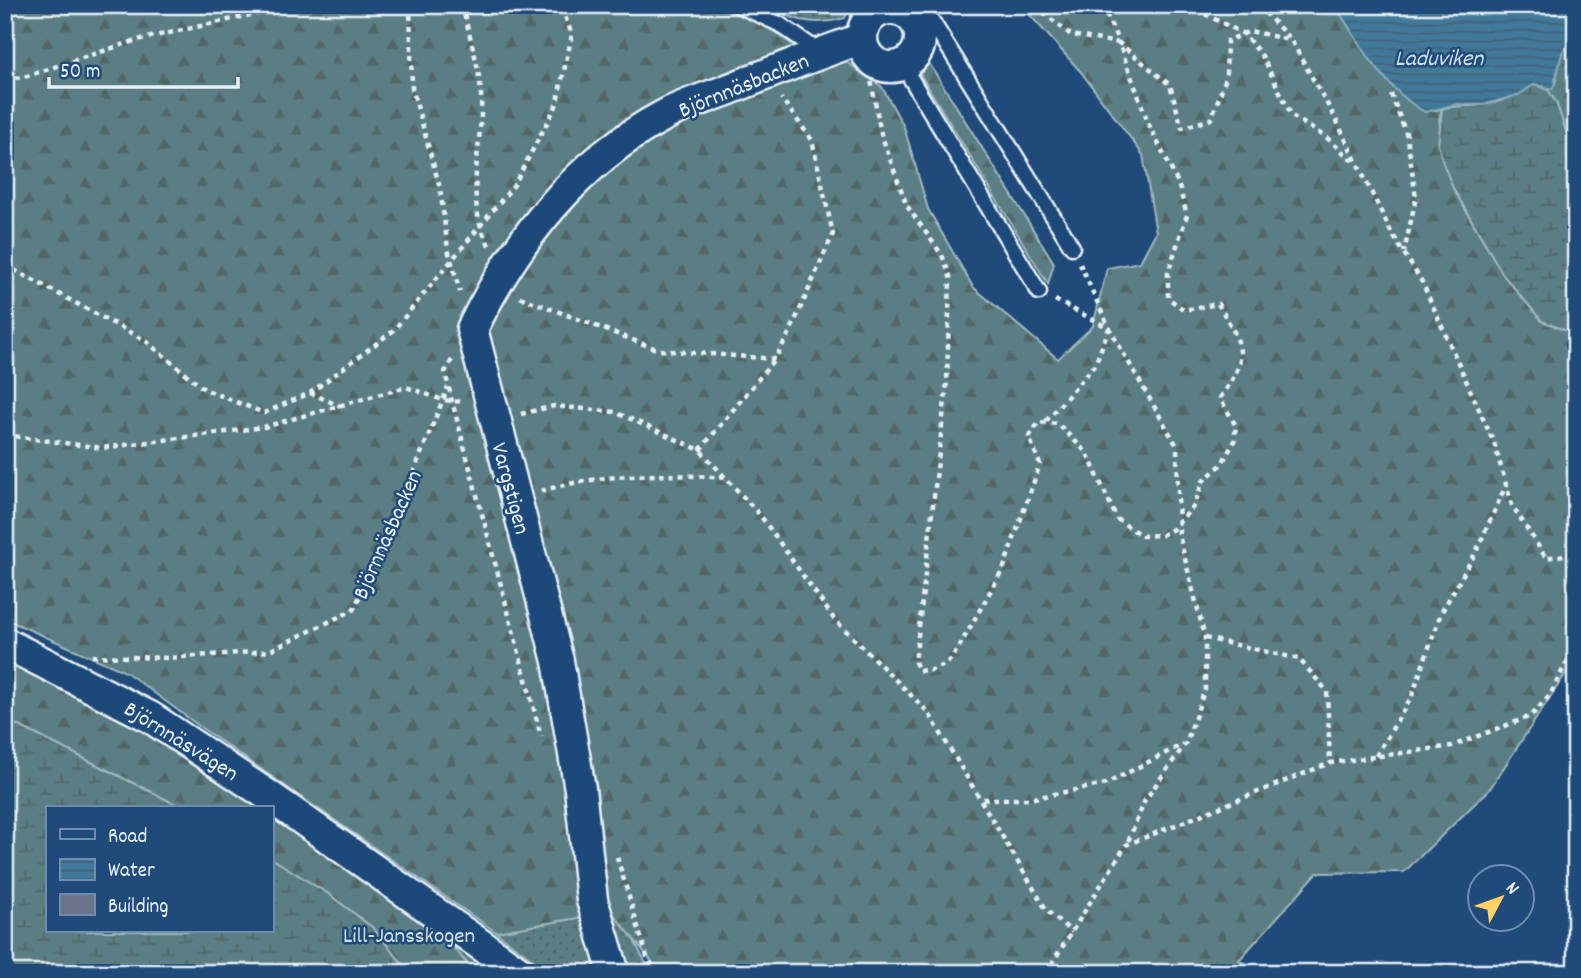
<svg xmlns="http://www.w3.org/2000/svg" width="1581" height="978" font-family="Dekko,sans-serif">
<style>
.grass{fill:url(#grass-dots);stroke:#a1b8be;stroke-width:2}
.forest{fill:url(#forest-firs);stroke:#a1b8be;stroke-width:2}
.wetland{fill:url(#wetland-marsh);stroke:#a1b8be;stroke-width:2}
.water{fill:url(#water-rules);stroke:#84a9c0;stroke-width:2}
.building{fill:#6a7389;stroke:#e8f1f8;stroke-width:2;filter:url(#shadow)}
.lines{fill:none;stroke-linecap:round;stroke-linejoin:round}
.service-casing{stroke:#e8f1f8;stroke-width:19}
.minor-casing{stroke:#e8f1f8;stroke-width:35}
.path{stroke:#e8f1f8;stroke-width:4.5;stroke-dasharray:5 5;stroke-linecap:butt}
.service{stroke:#1f4a7a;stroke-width:14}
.minor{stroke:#1f4a7a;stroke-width:30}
.labels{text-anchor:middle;stroke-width:5;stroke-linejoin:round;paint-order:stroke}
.street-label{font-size:23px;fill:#e8f1f8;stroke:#1f4a7a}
.park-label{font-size:23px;fill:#d3e0e6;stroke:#1f4a7a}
.water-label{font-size:24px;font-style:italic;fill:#cfdfea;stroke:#1f4a7a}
</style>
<defs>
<pattern id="grass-dots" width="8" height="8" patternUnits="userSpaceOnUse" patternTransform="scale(1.75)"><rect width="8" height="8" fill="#5a7e83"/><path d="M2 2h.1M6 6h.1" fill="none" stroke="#516669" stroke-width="1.8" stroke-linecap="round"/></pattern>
<pattern id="forest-firs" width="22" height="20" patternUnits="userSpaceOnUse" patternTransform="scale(1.75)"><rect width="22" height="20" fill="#5a7e83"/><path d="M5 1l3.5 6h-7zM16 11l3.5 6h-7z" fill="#516669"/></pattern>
<pattern id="wetland-marsh" width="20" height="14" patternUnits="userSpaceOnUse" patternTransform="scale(1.75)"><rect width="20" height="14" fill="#5a7e83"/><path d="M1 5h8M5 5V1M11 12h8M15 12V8" fill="none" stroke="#516669"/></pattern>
<pattern id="water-rules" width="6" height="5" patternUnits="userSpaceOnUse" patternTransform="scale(1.75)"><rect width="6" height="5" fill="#41799a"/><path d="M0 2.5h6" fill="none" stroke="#446072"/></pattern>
<filter id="shadow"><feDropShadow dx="6" dy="-6" stdDeviation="0" flood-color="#0009"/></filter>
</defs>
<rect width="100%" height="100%" fill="#1f4a7a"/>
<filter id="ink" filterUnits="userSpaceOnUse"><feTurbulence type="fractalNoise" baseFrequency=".0143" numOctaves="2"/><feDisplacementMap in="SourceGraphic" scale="14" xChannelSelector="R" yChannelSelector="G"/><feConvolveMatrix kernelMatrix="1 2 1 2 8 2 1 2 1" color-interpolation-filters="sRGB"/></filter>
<g filter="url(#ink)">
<!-- grass -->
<path class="grass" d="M 763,5 L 849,5 L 845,18 C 811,27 794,20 763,5 Z
M 612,911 L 630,933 L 651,973 L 626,973 L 607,912 Z
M 424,913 L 507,973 L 475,973 Z
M 590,916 L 608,973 L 551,973 L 496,932 Z"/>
<!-- forest -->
<path class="forest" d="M 5,5 L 709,5 L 758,21 L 802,51 L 848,63 L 882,87 L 904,127 L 928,209 L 973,287 L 1058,359 L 1093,326 L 1107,268 L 1140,262 L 1156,232 L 1143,155 L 1081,72 L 1021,5 L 1335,5 C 1359,43 1385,90 1425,112 L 1442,109 L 1439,120 L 1453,188 L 1504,276 L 1542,321 L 1572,332 L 1576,330 L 1576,658 L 1489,790 L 1404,872 L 1317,873 L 1239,960 L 1261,973 L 661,973 L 612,912 L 496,932 L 203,729 L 126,672 L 5,619 Z
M 1576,35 L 1576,162 L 1556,102 L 1548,90 L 1555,84 L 1562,53 Z
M 920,61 L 929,63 L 1054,263 L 1048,284 L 917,69 Z
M 5,656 L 88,690 L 269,808 L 183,808 L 5,719 Z
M 271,810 L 424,913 L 475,973 L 410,973 L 373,928 L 330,895 L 271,858 Z"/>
<!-- wetland -->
<path class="wetland" d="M 1535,84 L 1548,90 L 1556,102 L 1576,162 L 1576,330 L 1572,333 L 1542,321 L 1504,276 L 1453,188 L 1443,163 L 1438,145 L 1442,109 C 1456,105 1468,107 1482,105 C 1501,103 1520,94 1535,84 Z
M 5,719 L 183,808 L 47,808 L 47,931 L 271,931 L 271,858 L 330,895 L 373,928 L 410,973 L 5,973 Z"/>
<!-- water -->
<path class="water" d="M 1335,5 L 1576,5 L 1576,35 L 1562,53 L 1553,89 L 1535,84 L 1518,95 L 1483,105 L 1457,104 L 1425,112 C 1385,90 1359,43 1335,5 Z"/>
<!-- building -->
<path class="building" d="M 1570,695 L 1576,695 L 1576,768 L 1570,768 Z"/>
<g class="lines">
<defs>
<path id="service" d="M 738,5 L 779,24 L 820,52
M 912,17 L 930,18 L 1072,247
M 896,67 L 908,74 L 1039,292"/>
<path id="minor" d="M862 38a29 29 0 1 1 58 0a29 29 0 1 1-58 0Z
M 5,643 L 150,717 L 269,796 L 521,973
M 614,973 L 592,900 L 580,789 L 558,661 L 472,329 C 514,243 577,162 663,116 C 683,105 706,98 727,90 C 772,72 816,54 861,39"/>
</defs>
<!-- service casing -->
<use href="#service" class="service-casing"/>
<!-- minor casing -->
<use href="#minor" class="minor-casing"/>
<!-- path -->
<path class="path" d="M 267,5 L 274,10 L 312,5
M 410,5 L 412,88 L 440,188 L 448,249 L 460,292
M 462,5 C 468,31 477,58 480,84 C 487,139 460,196 490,247
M 1102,5 L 1119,43 L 1170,85 L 1182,128 L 1211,119 L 1226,78 L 1227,41 L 1250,31 L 1290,40
M 1187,5 L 1244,34 L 1262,56 L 1292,116 L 1327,138 L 1354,162
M 1258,5 L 1291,40 L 1335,118 L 1391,232 L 1422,282 L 1494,443 L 1512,505 L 1546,558 L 1576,553
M 873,62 L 871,80 L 881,134 L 907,206 L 942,255 L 950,276 L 947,382 L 915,662 L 919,671 L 932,670 L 947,664 L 959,647 L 1004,567 L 1040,464 L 1029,437 L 1039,422 L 1058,424 L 1087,453 L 1117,519 L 1142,536 L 1162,535 L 1173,529 L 1194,506 L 1203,481 L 1221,465 L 1234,442 L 1236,426 L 1220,398 C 1251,356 1243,346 1218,304 L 1184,310 L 1168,298 L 1168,273 L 1187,215 L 1178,183 L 1149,125 L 1119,43 L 1071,35 L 1034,5
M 5,76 L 21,78 L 137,40 L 274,10
M 1391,94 L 1407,136 L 1416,198 L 1404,252
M 5,265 L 146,341 L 204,389 L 264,413 L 310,393 L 393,331 L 514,185 L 556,106 L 572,35 L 562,8 L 551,5
M 520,297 L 659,350 L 775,359 L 791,330 L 833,234 L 812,140 L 781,98
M 1055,300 L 1109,328 L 1177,446 L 1179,535 L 1205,638 L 1205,689 L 1186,743 L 1145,800 L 1127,844
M 452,360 L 445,372 L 452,401 L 541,736
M 310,393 L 340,406
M 521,414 L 554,406 L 615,412 L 700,450 L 760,515 L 834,619 L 928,712 L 1047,911 L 1072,932
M 1046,421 L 1095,365 L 1109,328 L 1080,264
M 5,435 L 102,448 L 264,427 L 406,387 L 443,400 L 464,402
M 700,450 L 775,359
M 541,491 C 602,473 663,473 726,478
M 1205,638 L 1299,659 L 1327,691 L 1330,763
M 92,656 L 167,658 L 269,651 L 353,610 L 378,560 L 448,387
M 1376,756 L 1412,696 L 1441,613 L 1476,552 L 1506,485
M 983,799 L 1029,799 L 1106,784 L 1183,744
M 617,857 L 647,957 L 656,973
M 1046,973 L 1126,845 L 1330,763 L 1452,746 L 1531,716 L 1550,695 L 1576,644"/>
<!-- service -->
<use href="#service" class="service"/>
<!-- minor -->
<use href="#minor" class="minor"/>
</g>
</g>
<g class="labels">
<!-- street labels -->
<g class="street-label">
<text transform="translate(743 84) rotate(-22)" y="8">Björnnäsbacken</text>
<text transform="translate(512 488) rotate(75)" y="8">Vargstigen</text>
<text transform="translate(386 534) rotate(-66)" y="8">Björnnäsbacken</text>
<text transform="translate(182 740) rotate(32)" y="8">Björnnäsvägen</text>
</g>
<!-- park labels -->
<g class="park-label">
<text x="409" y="942">Lill-Jansskogen</text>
</g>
<!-- water labels -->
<g class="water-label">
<text x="1439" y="65">Laduviken</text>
</g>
</g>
<!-- margin -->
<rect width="1581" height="978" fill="none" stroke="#1f4a7a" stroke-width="28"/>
<rect x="14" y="14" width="1553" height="950" fill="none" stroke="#e8f1f8" stroke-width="2.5" filter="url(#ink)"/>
<!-- legend -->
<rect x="46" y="806" width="228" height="126" fill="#1f4a7a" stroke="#6f8dac" stroke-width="2"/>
<rect x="60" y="829" width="35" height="10" fill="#1f4a7a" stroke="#6f8dac" stroke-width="2"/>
<text x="108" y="842" font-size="21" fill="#e8f1f8">Road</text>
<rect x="60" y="859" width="35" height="21" fill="url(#water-rules)" stroke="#6f8dac" stroke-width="2"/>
<text x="108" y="876" font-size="21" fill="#e8f1f8">Water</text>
<rect x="60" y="894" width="35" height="21" fill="#6a7389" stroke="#6f8dac" stroke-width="2"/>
<text x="108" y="912" font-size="21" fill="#e8f1f8">Building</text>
<!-- north arrow -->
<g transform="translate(1501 898) rotate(49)"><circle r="33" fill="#1f4a7a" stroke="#6f8dac" stroke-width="2"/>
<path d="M0-5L12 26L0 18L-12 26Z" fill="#ffd166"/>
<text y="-10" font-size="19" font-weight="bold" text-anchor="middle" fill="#e8f1f8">N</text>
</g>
<!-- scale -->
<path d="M49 77v10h189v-10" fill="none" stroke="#e8f1f8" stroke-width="3.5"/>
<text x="60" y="77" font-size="21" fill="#e8f1f8" stroke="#1f4a7a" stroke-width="5" paint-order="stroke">50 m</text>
</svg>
